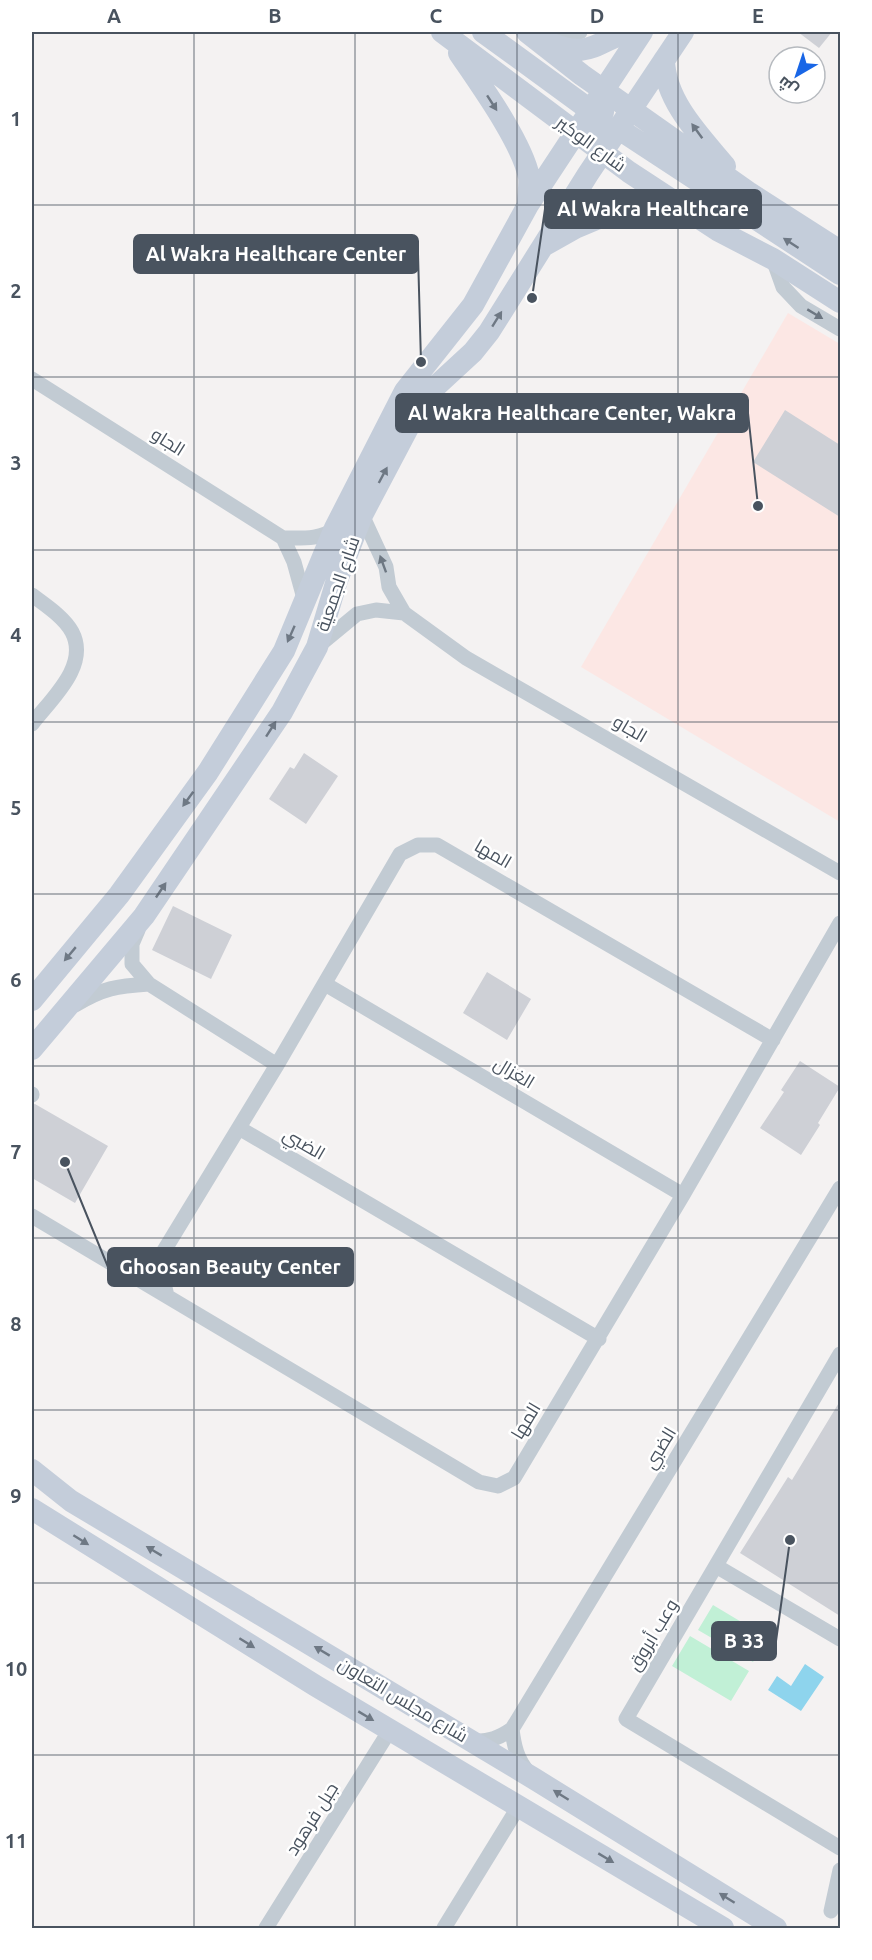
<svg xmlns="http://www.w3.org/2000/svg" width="872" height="1960" font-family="Ubuntu,Cairo,sans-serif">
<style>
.medical{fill:#fce7e4}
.green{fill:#c1f0d6}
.water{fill:#8ed4ed}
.building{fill:#ced0d6}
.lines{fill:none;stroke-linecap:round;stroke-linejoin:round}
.street{stroke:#c2cbd3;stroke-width:15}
.secondary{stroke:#c4cdda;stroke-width:22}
.oneway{fill:#6e7884}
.oneway2{fill:#6d7782}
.grid{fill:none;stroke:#49535f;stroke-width:1.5;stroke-opacity:0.55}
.labels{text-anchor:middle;stroke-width:5;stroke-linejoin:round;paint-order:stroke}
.street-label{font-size:18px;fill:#49535f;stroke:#fff}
.leader{fill:none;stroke:#49535f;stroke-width:2}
.callout-dot{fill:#49535f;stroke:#fff;stroke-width:2}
.callout{fill:#49535f;stroke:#49535f;stroke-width:2}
.callout-label{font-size:20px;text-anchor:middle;font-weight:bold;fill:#fff}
.neatline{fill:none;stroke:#49535f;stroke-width:2}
.grid-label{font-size:20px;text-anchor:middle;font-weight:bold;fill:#49535f}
</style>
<rect width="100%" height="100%" fill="#f4f2f2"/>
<!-- medical -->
<path class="medical" d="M 788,313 L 840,344 L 840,822 L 581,667 Z"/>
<!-- green -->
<path class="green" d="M 713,1605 L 768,1638 L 753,1662 L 698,1630 Z
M 690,1636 L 749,1671 L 731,1701 L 672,1666 Z"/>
<!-- water -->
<path class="water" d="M 805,1664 L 824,1677 L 801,1711 L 768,1690 L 777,1676 L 791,1686 Z"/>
<!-- building -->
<path class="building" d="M 798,32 L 832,32 L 819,48 Z
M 785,410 L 840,445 L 840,517 L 753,462 Z
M 304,753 L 338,776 L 306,824 L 269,799 L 290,767 L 294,769 Z
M 173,906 L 232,935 L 211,979 L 152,950 Z
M 487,972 L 531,999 L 507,1040 L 463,1013 Z
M 800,1061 L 840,1087 L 818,1123 L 820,1125 L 801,1155 L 760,1128 L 784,1092 L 781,1090 Z
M 35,1104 L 108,1146 L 75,1203 L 32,1178 L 32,1105 Z
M 840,1401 L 840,1616 L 740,1553 L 788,1477 L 792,1480 Z"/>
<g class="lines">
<!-- street -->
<path class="street" d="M 563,32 L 575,33 L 580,32
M 773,259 L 783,287 L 801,306 L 840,329
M 32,379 L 283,538 C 300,538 322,540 335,528
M 362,515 L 386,567 L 389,587 L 404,613 L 466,658 L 840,873
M 283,538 L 294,562 L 305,602
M 32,595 C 45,605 64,617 72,632 C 90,666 50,700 32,724
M 317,647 L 357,614 L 376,610 L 404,613
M 138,930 L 132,944 L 132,964 L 149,984 L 277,1065
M 325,984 L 683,1195
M 75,1005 C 103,988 117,986 149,984
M 32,1095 L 32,1094
M 239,1128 L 599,1339
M 32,1216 L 479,1482 L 498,1486 L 514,1478 L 683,1195 L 840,923
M 167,1296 L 162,1275 L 162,1254 L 277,1065 L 400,854 L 418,845 L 437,845 L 773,1040
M 840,1354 L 626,1719 L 840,1848
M 716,1566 L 840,1639
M 512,1729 C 514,1746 517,1759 528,1772
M 473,1741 C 489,1742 499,1738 512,1729 L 840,1188
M 831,1911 L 840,1870
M 266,1928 L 390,1730
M 444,1928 L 519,1806"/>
<!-- secondary -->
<path class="secondary" d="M 442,32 L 629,172 L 719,231 L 773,259 L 840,302
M 483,32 L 590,110 L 603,112
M 527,32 L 582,75 L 748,192 L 840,251
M 546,42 C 587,58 590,47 626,32
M 459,53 C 480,84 522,142 529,177 C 530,185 528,196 528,205
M 664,60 C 665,101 700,136 725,166
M 575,132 L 599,127 L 619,129 L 840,274
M 545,245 L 577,227 L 639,201 L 666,205 L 675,210
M 32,1000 L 119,895 L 208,772 L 284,651 L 335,528 L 405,391 L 473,305 L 528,205 L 642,32
M 32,1049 L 144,916 L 282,712 L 317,647 L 337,580 L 362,515 L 411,422 L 434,388 L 473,352 L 489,332 L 588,174 L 683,32
M 32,1470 L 71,1501 L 533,1778 L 776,1928
M 32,1509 L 316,1686 L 723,1928"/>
</g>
<!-- one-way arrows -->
<defs><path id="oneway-solid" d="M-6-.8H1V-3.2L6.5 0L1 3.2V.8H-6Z" transform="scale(1.5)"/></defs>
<g class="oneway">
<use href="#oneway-solid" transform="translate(492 103) rotate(57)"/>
<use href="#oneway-solid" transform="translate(697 131) rotate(-126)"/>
<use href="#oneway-solid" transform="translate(791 243) rotate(-147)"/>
<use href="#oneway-solid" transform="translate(497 319) rotate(-58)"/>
<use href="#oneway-solid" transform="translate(383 475) rotate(-62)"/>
<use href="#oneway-solid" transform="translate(291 634) rotate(114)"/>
<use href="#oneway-solid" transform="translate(271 729) rotate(-57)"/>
<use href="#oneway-solid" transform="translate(188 799) rotate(126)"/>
<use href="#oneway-solid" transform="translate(161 890) rotate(-56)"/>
<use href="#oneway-solid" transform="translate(70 954) rotate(130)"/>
<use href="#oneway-solid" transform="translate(81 1540) rotate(32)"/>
<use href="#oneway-solid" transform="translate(154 1551) rotate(-149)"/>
<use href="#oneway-solid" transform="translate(247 1643) rotate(32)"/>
<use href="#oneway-solid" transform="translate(322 1651) rotate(-149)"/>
<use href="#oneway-solid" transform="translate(366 1716) rotate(31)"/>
<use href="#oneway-solid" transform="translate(561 1795) rotate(-148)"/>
<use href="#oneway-solid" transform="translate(606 1858) rotate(31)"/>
<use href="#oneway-solid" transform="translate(727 1898) rotate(-148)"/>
</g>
<g class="oneway2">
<use href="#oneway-solid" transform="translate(815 314) rotate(31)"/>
<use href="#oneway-solid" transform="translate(383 564) rotate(-110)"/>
</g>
<!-- grid -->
<path class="grid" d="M 194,32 L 194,1928M 355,32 L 355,1928M 517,32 L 517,1928M 678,32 L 678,1928M 32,205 L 840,205M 32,377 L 840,377M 32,550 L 840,550M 32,722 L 840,722M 32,894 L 840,894M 32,1066 L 840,1066M 32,1238 L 840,1238M 32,1410 L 840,1410M 32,1583 L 840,1583M 32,1755 L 840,1755"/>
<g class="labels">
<!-- street labels -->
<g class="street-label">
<text transform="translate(591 144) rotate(36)" y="6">شارع الوكير</text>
<text transform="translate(168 442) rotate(32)" y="6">الجاو</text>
<text transform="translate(338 584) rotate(-71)" y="6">شارع الجمعية</text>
<text transform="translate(630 729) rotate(30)" y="6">الجاو</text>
<text transform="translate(493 854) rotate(30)" y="6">المها</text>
<text transform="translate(514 1073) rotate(31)" y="6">الغزال</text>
<text transform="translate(304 1144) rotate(30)" y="6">الضبي</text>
<text transform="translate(526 1421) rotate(-59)" y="6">المها</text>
<text transform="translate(660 1448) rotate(-59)" y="6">الضبي</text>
<text transform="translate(653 1635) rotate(-59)" y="6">وعب أبروق</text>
<text transform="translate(403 1700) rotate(31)" y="6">شارع مجلس التعاون</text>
<text transform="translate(312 1819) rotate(-58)" y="6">جبل فرهود</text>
</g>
</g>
<!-- callouts -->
<path class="leader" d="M532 298L545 209M421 362L418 254M758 506L748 413M65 1162L108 1267M790 1540L776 1641"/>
<g class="callout-dot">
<circle cx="532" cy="298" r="6"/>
<circle cx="421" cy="362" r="6"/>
<circle cx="758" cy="506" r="6"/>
<circle cx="65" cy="1162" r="6"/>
<circle cx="790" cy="1540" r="6"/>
</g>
<g class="callout">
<rect x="545" y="190" width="216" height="38" rx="6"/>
<rect x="134" y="235" width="284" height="38" rx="6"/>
<rect x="396" y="394" width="352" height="38" rx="6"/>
<rect x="108" y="1248" width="245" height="38" rx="6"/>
<rect x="712" y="1622" width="64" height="38" rx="6"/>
</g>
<g class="callout-label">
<text x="653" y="216">Al Wakra Healthcare</text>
<text x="276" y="261">Al Wakra Healthcare Center</text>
<text x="572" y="420">Al Wakra Healthcare Center, Wakra</text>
<text x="230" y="1274">Ghoosan Beauty Center</text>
<text x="744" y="1648">B 33</text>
</g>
<!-- border -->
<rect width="872" height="1960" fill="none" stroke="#ffffff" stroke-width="66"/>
<!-- north arrow -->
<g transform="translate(797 75) rotate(219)"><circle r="28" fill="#ffffff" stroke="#b6babf" stroke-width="1.5"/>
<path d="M0-4.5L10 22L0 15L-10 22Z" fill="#1966e6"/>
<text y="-9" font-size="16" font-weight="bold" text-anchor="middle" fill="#49535f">ش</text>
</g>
<rect x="33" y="33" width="806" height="1894" class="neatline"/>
<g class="grid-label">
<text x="114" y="23">A</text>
<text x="275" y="23">B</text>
<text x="436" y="23">C</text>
<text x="597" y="23">D</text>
<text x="758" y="23">E</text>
<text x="16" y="126">1</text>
<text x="16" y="298">2</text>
<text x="16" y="470">3</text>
<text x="16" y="642">4</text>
<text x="16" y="815">5</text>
<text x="16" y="987">6</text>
<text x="16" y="1159">7</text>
<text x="16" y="1331">8</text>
<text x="16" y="1503">9</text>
<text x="16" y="1676">10</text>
<text x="16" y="1848">11</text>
</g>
</svg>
